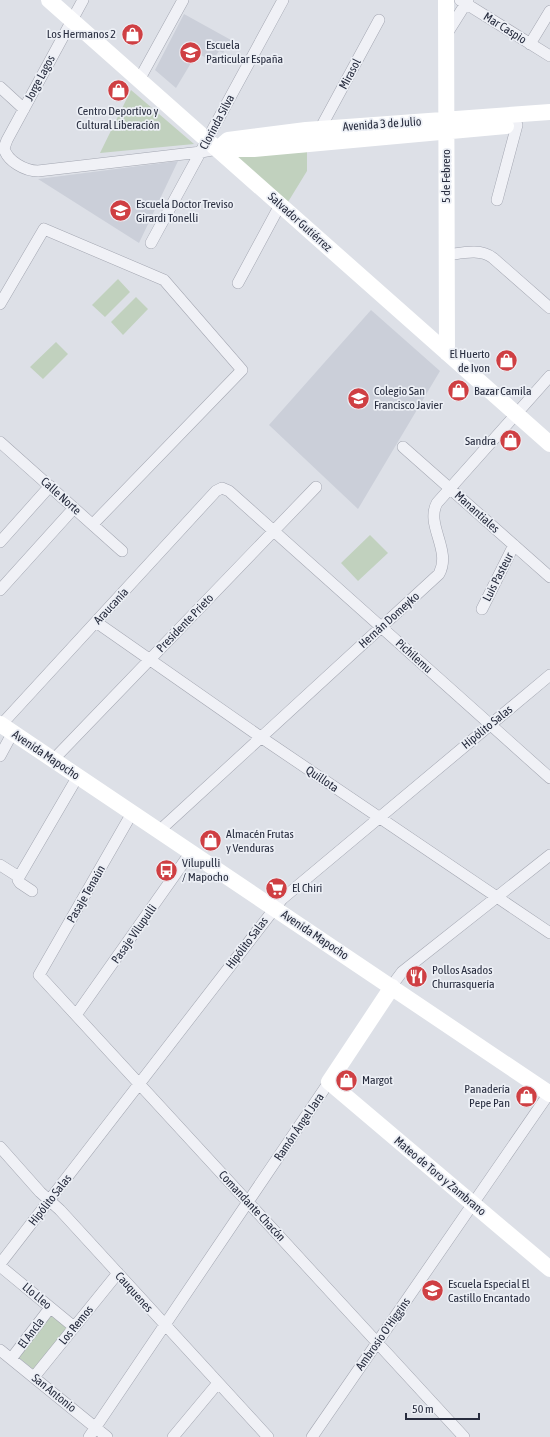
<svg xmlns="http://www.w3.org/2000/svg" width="550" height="1437" font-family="'Asap Condensed',sans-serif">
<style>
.built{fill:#cbcfd9}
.green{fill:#c1d1be}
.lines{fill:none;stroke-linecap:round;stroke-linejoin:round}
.street-casing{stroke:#a3a6b1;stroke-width:12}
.street{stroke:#f0f1f6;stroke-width:11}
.secondary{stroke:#fff;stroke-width:16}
.labels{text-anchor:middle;stroke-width:3.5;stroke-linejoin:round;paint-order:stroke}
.street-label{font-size:12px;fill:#272c3e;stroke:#eceff5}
.poi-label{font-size:12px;fill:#272c3e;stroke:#eceff5;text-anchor:start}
</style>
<rect width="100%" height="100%" fill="#dde0e7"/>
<!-- built -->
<path class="built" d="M 184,14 L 231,40 L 223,53 L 219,51 L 212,61 L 197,53 L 176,88 L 155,70 Z
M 178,161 L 139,243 L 38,179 Z
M 371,310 L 440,371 L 358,509 L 269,425 Z"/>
<!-- green -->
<path class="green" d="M 131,90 L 194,144 L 100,153 Z
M 307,152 L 307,171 L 288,202 L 235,156 Z
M 118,279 L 130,292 L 105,317 L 92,305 Z
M 136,297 L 148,309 L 123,335 L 111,322 Z
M 56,342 L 68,354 L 43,379 L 30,367 Z
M 370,535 L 388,553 L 358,581 L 341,563 Z
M 52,1315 L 68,1327 L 34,1370 L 18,1357 Z"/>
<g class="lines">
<defs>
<path id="street" d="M 83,0 L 7,140 L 4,148 C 7,161 25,171 38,171 L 201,152 L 218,149
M 460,0 L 550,56
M 446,35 L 468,0
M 530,44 L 550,11
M 139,80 L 183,0
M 0,87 L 24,109
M 320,129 L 379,20
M 497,200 L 517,125
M 151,243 L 283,0
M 447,255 C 462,253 480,248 493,258 L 550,308
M 238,283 L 280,205
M 0,304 L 44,229 L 164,280 L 242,370 L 93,524
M 0,442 L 122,551
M 403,447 L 550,577
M 0,542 L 50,486
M 0,590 L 74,508
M 482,609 L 514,545
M 96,622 L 262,738 L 550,933
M 1,725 L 216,491 L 222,488 L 229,491 L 550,778
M 0,756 L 13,732
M 53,760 L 316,487
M 132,813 L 39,975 L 464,1437
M 159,831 L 439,574 C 452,550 425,525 437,503 L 550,376
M 0,865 L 19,877 L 18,880 L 20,883 L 32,891
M 19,877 L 78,776
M 392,987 L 396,980 L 402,972 L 550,855
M 76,1015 L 191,852
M 0,1147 L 40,1192 L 60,1210 L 268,1437
M 0,1264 L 282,899 L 550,675
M 0,1266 L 74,1327
M 0,1350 L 107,1437
M 11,1359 L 50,1308
M 34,1377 L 118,1273
M 89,1437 L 329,1082
M 173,1437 L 218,1383
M 312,1437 L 550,1092"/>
</defs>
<!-- street casing -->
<use href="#street" class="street-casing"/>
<!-- street -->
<use href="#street" class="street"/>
<!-- secondary -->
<path class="secondary" d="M 49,0 L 550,444
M 446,0 L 447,353
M 218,149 L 228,140 L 306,130 L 550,112
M 222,149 L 254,149 L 506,126
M 0,724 L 550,1094
M 392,987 L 329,1082 L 550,1269"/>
</g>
<!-- icons -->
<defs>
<symbol id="shop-disc" viewBox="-11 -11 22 22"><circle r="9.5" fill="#cf3f43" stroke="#eceff5"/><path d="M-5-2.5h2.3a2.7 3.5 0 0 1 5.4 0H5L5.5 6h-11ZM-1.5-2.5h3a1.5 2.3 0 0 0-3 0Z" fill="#fff"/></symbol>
<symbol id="school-disc" viewBox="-11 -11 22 22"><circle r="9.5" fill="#cf3f43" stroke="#eceff5"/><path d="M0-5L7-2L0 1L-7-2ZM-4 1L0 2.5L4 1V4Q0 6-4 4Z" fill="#fff"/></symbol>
<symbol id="bus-disc" viewBox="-11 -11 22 22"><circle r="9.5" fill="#cf3f43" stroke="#eceff5"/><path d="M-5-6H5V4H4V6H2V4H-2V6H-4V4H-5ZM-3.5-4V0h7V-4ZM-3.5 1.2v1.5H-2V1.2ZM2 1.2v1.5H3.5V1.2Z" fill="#fff"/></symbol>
<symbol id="supermarket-disc" viewBox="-11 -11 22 22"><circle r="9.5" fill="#cf3f43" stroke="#eceff5"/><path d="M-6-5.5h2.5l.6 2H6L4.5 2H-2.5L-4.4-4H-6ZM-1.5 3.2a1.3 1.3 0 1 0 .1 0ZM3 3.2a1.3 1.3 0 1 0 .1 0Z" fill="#fff"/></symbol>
<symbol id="restaurant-disc" viewBox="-11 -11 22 22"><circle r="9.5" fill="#cf3f43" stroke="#eceff5"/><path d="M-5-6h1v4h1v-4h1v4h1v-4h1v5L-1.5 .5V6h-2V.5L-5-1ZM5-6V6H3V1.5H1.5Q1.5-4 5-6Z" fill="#fff"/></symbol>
</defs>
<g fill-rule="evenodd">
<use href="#shop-disc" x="120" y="22" width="25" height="25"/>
<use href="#school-disc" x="178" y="40" width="25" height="25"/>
<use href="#shop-disc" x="106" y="78" width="25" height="25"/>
<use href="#school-disc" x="108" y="198" width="25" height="25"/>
<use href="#shop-disc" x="494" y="348" width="25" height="25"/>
<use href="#shop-disc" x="446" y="378" width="25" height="25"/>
<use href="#school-disc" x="346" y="386" width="25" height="25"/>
<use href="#shop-disc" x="498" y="428" width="25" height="25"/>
<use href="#shop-disc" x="198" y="828" width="25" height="25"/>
<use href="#bus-disc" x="154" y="858" width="25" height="25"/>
<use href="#supermarket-disc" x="264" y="876" width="25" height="25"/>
<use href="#restaurant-disc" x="404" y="964" width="25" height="25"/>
<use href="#shop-disc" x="334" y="1068" width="25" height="25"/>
<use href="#shop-disc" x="514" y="1084" width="25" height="25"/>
<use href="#school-disc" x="420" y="1278" width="25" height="25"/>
</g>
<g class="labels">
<!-- street labels -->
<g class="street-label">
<text transform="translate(505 28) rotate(32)" y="4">Mar Caspio</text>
<text transform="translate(350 74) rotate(-62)" y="4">Mirasol</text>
<text transform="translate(40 78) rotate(-62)" y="4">Jorge Lagos</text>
<text transform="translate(217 122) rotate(-62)" y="4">Clorinda Silva</text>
<text transform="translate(382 124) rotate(-4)" y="4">Avenida 3 de Julio</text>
<text transform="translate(446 176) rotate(-90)" y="4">5 de Febrero</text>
<text transform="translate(300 222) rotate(42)" y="4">Salvador Gutiérrez</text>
<text transform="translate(61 496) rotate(42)" y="4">Calle Norte</text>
<text transform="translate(477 512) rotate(42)" y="4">Manantiales</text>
<text transform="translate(498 577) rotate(-63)" y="4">Luis Pasteur</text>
<text transform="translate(111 606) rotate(-47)" y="4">Araucanía</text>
<text transform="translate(389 620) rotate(-42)" y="4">Hernán Domeyko</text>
<text transform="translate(185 623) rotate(-46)" y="4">Presidente Prieto</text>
<text transform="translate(414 656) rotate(42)" y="4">Pichilemu</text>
<text transform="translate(487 727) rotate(-39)" y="4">Hipólito Salas</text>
<text transform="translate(46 755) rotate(34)" y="4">Avenida Mapocho</text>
<text transform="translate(322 779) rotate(34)" y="4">Quillota</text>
<text transform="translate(86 894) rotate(-60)" y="4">Pasaje Tenaún</text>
<text transform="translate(134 934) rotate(-55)" y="4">Pasaje Vilupulli</text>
<text transform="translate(315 935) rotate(34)" y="4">Avenida Mapocho</text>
<text transform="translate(247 943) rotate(-53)" y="4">Hipólito Salas</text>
<text transform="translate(299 1127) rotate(-56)" y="4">Ramón Ángel Jara</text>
<text transform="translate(440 1176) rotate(40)" y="4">Mateo de Toro y Zambrano</text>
<text transform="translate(50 1200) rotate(-52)" y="4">Hipólito Salas</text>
<text transform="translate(252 1206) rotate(47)" y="4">Comandante Chacón</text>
<text transform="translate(134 1292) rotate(48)" y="4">Cauquenes</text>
<text transform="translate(37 1296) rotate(40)" y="4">Llo Lleo</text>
<text transform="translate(76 1325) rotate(-51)" y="4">Los Remos</text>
<text transform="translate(31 1333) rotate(-53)" y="4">El Ancla</text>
<text transform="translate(383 1334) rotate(-55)" y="4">Ambrosio O'Higgins</text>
<text transform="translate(54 1393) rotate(39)" y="4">San Antonio</text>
</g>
<!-- poi labels -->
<g class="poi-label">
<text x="116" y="38" text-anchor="end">Los Hermanos 2</text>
<text x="206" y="49">Escuela<tspan x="206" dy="14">Particular España</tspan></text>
<text x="118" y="115" text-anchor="middle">Centro Deportivo y<tspan x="118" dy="14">Cultural Liberación</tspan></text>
<text x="136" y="208">Escuela Doctor Treviso<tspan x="136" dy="14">Girardi Tonelli</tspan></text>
<text x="490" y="358" text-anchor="end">El Huerto<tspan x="490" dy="14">de Ivon</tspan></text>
<text x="374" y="395">Colegio San<tspan x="374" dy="14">Francisco Javier</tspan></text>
<text x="474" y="395">Bazar Camila</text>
<text x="496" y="445" text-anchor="end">Sandra</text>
<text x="226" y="838">Almacén Frutas<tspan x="226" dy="14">y Venduras</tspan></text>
<text x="182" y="867">Vilupulli<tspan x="182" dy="14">/ Mapocho</tspan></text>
<text x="292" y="892">El Chiri</text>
<text x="432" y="974">Pollos Asados<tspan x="432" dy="14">Churrasquería</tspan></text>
<text x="362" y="1084">Margot</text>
<text x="510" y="1093" text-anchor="end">Panadería<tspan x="510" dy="14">Pepe Pan</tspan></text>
<text x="448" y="1288">Escuela Especial El<tspan x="448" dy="14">Castillo Encantado</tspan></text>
</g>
</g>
<!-- scale -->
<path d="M406 1413v6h73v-6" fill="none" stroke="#272c3e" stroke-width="2"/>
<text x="412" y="1413" font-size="12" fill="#272c3e" stroke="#eceff5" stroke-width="3" paint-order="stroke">50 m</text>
</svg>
